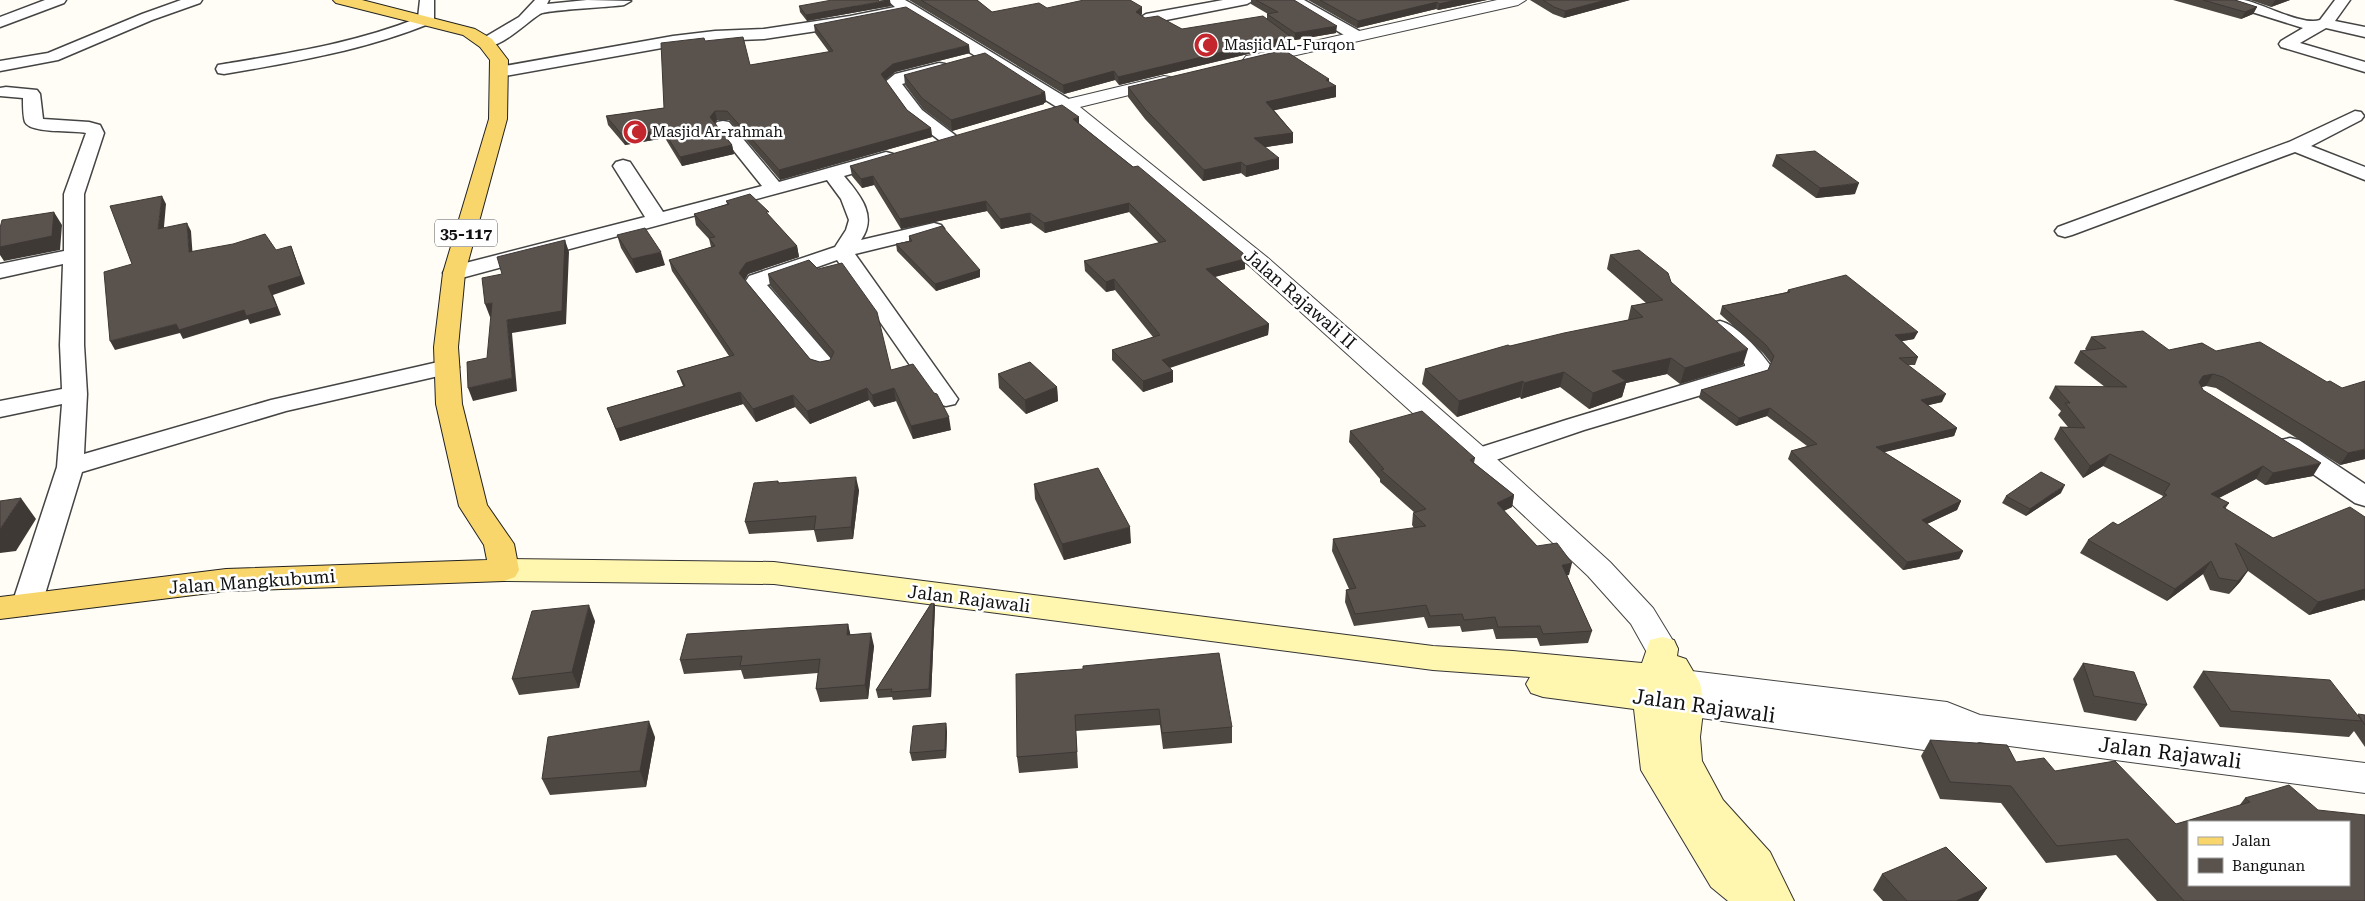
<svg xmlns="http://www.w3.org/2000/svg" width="2365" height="901" font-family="'Roboto Serif',serif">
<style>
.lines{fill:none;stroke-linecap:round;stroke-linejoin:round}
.minor-casing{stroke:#444;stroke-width:3}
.tertiary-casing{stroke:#444;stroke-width:2}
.secondary-casing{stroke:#333;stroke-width:2}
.primary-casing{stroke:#222;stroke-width:2}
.minor{fill:#fff;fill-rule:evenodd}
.tertiary{fill:#fff;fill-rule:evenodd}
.secondary{fill:#fff6b0;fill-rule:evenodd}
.primary{fill:#f9d66b;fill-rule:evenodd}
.wall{fill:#4d4742}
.shaded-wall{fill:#3f3936}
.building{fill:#5a524d;stroke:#3f3936;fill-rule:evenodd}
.labels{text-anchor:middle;stroke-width:5;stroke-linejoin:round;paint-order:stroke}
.far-poi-label{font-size:15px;fill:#111;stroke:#fff;text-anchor:start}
.shield{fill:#fff;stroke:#585858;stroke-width:1}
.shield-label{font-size:16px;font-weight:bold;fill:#111}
.street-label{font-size:18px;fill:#111;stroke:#fff}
.near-street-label{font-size:21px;fill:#111;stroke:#fff}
</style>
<rect width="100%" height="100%" fill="#fffdf5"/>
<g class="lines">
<defs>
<path id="minor" d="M 45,0 L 66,0 L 64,3 L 0,27 L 0,17 Z
M 181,0 L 202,0 L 200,3 L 152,20 L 58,60 L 0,71 L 0,61 L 48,53 L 142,14 Z
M 420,0 L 434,0 L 434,20 L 431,23 C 365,50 295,62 224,74 L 218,73 L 216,69 L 218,65 L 224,64 C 290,53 356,43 418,18 Z
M 535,0 L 549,0 L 547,4 L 587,0 L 631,1 L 624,5 C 612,7 545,10 540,14 C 525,23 500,51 480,46 L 478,43 L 480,40 L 519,17 Z
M 887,0 L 905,0 L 914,5 L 1072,101 L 1075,105 L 1072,109 L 1060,109 L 907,13 L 850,26 L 764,39 L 715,41 L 673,46 L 499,77 L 493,76 L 491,72 L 493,68 L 499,67 L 673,36 L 715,31 L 764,29 L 850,16 L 895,7 Z
M 1223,0 L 1254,0 L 1247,4 L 1146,24 L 1138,19 L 1146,14 Z
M 1286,0 L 1304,0 L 1361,32 L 1363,35 L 1361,38 L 1349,38 Z
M 2221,0 C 2228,0 2237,0 2244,0 C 2263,4 2303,26 2320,20 L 2335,0 L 2350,0 L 2335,21 L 2365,27 L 2365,37 L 2326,28 L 2300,43 L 2365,62 L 2365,72 L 2281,47 L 2279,44 L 2281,41 L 2303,28 L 2223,3 Z
M 939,63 L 945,64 L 947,68 L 945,72 L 902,84 L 922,110 L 955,135 L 958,139 L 955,143 L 943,143 L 910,118 L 884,83 L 895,74 Z
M 6,87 L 37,90 L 40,94 L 43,119 L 89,122 L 100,125 L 104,133 L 84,194 L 84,345 L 87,394 L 84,454 L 271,400 L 447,360 L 456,362 L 459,367 L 456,372 L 286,411 L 82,472 L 42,604 L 38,612 L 27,615 L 16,612 L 12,604 L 57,467 L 62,404 L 0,417 L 0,401 L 62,389 L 60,345 L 63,264 L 0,278 L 0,264 L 64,251 L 64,194 L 86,133 C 75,130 30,134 25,122 C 23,116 23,106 23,98 L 0,96 L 0,88 Z
M 2355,111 L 2361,112 L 2364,116 L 2361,120 L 2311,146 L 2365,167 L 2365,180 L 2295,152 L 2072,235 L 2065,237 L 2058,235 L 2055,231 L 2058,227 L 2289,142 Z
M 723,121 L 729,122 L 779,182 L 886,152 L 893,154 L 895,158 L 893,162 L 844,176 C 860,195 878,216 861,240 L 934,223 L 941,225 L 944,229 L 941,233 L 855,254 L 958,399 L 955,404 L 946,406 L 937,404 L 837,260 L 767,285 L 832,360 L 835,365 L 832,370 L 823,372 L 814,370 L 744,284 L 749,276 L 835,247 L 846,230 L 849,220 L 841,199 L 827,180 L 454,280 L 446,278 L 443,273 L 446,268 L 645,217 L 613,166 L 616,162 L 623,160 L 630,162 L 663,212 L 762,186 L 714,126 L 717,122 Z
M 1720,321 C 1737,325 1760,351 1770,365 L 1765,376 L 1584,430 L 1487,463 L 1478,465 L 1469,463 L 1465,457 L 1469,451 L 1566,420 L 1745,366 L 1745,364 L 1708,328 L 1712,323 Z
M 2290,438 L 2299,440 L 2365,484 L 2365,506 L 2355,503 L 2281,452 L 2277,446 L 2281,440 Z"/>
<path id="tertiary" d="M 1497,0 L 1526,0 L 1518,5 L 1252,65 L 1246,64 L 1243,60 L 1246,56 L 1252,55 Z
M 1164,76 L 1170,77 L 1173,81 L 1170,85 L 1080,107 L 1268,258 L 1488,451 L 1610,562 L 1653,608 L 1678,649 L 1674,658 L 1662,661 L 1650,658 L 1631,624 L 1588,576 L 1468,463 L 1252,268 L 1057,105 L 1060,101 Z
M 1683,670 L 1947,702 L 1980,715 L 2365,763 L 2365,793 L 1979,742 L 1952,754 L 1687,716 L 1675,712 L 1670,703 L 1676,693 L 1671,692 L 1666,683 L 1671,674 Z"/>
<path id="secondary" d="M 504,559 L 774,562 L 1433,646 L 1513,651 L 1642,663 L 1650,640 L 1662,637 L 1674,640 L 1678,649 L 1677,656 L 1686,659 L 1700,683 L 1704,703 L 1700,737 L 1702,761 L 1723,800 L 1770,852 L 1794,901 L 1728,901 L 1711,887 L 1641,770 L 1634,709 L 1543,697 L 1531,693 L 1526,684 L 1530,677 L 1433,670 L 774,584 L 504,581 L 493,577 L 489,570 L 493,563 Z"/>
<path id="primary" d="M 333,0 L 362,0 L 475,29 L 492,39 L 508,60 L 507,119 L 465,273 L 458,347 L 462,404 L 487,505 L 514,544 L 519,570 L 515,577 L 504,581 L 226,591 L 0,619 L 0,597 L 226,569 L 487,560 L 484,545 L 459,506 L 436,404 L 434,347 L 443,273 L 489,119 L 490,60 L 480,47 L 463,35 L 336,3 Z"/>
</defs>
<!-- minor casing -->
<use href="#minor" class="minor-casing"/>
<!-- tertiary casing -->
<use href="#tertiary" class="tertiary-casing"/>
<!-- secondary casing -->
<use href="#secondary" class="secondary-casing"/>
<!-- primary casing -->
<use href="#primary" class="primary-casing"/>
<!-- minor -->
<use href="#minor" class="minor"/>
<!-- tertiary -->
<use href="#tertiary" class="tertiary"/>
<!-- secondary -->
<use href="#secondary" class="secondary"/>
<!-- primary -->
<use href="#primary" class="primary"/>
</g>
<!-- wall -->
<path class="wall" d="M 909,0 L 977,0 L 992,12 L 1047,8 L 1142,7 L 1142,14 L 1141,15 L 1145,18 L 1182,29 L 1267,19 L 1267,14 L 1268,14 L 1251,4 L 1251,0 L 1294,0 L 1336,33 L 1295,40 L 1290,37 L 1290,44 L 1119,85 L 1115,80 L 1064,94 Z
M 1308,0 L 1487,0 L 1438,10 L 1436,9 L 1357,28 Z
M 1530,0 L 1630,0 L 1564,18 L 1553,14 Z
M 2173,0 L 2235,0 L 2257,7 L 2253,14 L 2241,19 Z
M 2250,0 L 2290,0 L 2271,7 Z
M 799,6 L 891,6 L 807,21 L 800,12 Z
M 814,25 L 970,53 L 895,72 L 885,80 L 907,110 L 931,128 L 932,137 L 780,180 L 729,120 L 717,120 L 715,123 L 732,145 L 734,154 L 682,166 L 665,138 L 625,145 L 608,125 L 606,116 L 664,108 L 705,41 L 750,65 L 829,52 L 815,33 Z
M 904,75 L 1045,92 L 1046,102 L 1044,103 L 1044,104 L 952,131 L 923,109 L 905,85 Z
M 1329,79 L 1329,82 L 1336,86 L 1336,97 L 1274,110 L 1293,133 L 1293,143 L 1265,147 L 1279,169 L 1246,177 L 1241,173 L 1203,181 L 1145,119 L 1128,97 L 1128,87 Z
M 1079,124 L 1244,254 L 1245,269 L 1215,277 L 1269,324 L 1268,335 L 1170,368 L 1173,382 L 1143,392 L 1112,360 L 1112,350 L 1153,337 L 1115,290 L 1106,292 L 1085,271 L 1084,261 L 1159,243 L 1129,212 L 1045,233 L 1031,223 L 1001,229 L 987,211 L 901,229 L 874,185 L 862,188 L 852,176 L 850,166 Z
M 1776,155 L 1855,194 L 1816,198 L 1772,166 Z
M 726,201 L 769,216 L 797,246 L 799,257 L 748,274 L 745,280 L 810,359 L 820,362 L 830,360 L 831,358 L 770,286 L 768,274 L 891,370 L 951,430 L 913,439 L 896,401 L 874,407 L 869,400 L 810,424 L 795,407 L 756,422 L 743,404 L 620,441 L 607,408 L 683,386 L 677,371 L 729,356 L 672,271 L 669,260 L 711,247 L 709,239 L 696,225 L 694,214 L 727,204 Z
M 617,235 L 665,265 L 636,273 L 621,248 Z
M 909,236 L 980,270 L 980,277 L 936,291 L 897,251 L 896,244 L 909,241 Z
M 1610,255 L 1671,282 L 1743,365 L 1680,384 L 1667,374 L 1626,383 L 1622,397 L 1589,409 L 1560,387 L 1521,399 L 1520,397 L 1457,417 L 1422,384 L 1425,369 L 1510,346 L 1628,320 L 1631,306 L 1646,303 L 1607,269 Z
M 1788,290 L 1914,339 L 1902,341 L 1918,357 L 1915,365 L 1908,365 L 1942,402 L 1928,405 L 1957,428 L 1954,436 L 1884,452 L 1961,501 L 1957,510 L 1927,524 L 1963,551 L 1959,559 L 1903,570 L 1788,459 L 1791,451 L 1807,446 L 1767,416 L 1736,426 L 1699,398 L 1701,390 L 1768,370 L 1771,363 L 1763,353 L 1720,314 L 1722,306 L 1787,292 Z
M 2091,337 L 2169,350 L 2202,343 L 2365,459 L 2340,465 L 2216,388 L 2206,386 L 2202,387 L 2203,390 L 2313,476 L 2265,485 L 2256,479 L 2219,498 L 2229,503 L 2225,509 L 2273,538 L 2365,517 L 2365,601 L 2363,600 L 2309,615 L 2248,571 L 2240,582 L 2229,594 L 2210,590 L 2203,574 L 2167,601 L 2080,553 L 2088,540 L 2118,525 L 2161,499 L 2163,496 L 2103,466 L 2083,478 L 2054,439 L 2060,427 L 2068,427 L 2058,415 L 2061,411 L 2049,398 L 2055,386 L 2105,387 L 2074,363 L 2080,351 L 2087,351 L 2085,349 Z
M 998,374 L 1057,387 L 1058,401 L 1026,414 L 999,388 Z
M 1350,431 L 1475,458 L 1474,463 L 1514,495 L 1512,507 L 1504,511 L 1537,546 L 1569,575 L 1567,575 L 1592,631 L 1588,643 L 1540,646 L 1537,638 L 1496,639 L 1493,629 L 1462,632 L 1460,626 L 1428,628 L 1424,617 L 1354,626 L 1345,602 L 1346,590 L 1349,589 L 1332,551 L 1333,539 L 1414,528 L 1412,525 L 1413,513 L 1415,513 L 1380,482 L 1380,479 L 1349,442 Z
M 778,481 L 779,483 L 859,490 L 853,539 L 817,542 L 814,530 L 749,534 L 745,522 Z
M 1034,484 L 1131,543 L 1064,560 L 1035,499 Z
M 2061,493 L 2026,516 L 2002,503 L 2006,496 Z
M 934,599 L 935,607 L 931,697 L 893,700 L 892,697 L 878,698 L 876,690 Z
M 595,621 L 579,688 L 519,695 L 512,679 Z
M 848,624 L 850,635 L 874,646 L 868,699 L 820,702 L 816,689 L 818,673 L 744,679 L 741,670 L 684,674 L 680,660 Z
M 2083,663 L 2147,705 L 2136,721 L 2084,712 L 2073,679 Z
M 1083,669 L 1232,727 L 1232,743 L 1163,749 L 1160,725 L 1076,731 L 1078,768 L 1019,773 L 1017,757 Z
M 2203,671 L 2357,715 L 2365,715 L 2365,747 L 2354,731 L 2349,737 L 2220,727 L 2193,687 Z
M 946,723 L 947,732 L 946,758 L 912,761 L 910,753 Z
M 655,737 L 646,787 L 550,795 L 542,779 Z
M 1930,740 L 2016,762 L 2055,771 L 2176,824 L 2239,806 L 2245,798 L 2318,810 L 2365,901 L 2157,901 L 2116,855 L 2046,863 L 2001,803 L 1940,799 L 1921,756 Z
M 1882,874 L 1987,888 L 1978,901 L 1883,901 L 1873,890 Z"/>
<!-- shaded-wall -->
<path class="shaded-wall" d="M 890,0 L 891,6 L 807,21 L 806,15 Z
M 1456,0 L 1487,0 L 1438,10 L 1439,4 Z
M 1606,0 L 1630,0 L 1564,18 L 1565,11 Z
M 2275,0 L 2290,0 L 2271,7 Z
M 1437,2 L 1436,9 L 1357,28 L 1358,21 Z
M 1142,7 L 1142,14 L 1136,20 L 1136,12 Z
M 2257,7 L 2253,14 L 2241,19 L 2245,12 Z
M 1337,26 L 1336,33 L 1295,40 L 1295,33 Z
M 1290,36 L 1290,44 L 1119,85 L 1118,77 Z
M 969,45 L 970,53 L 895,72 L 882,83 L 881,74 L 893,64 Z
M 1114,71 L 1115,80 L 1064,94 L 1063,85 Z
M 1329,79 L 1328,88 L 1336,86 L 1336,97 L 1266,112 L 1266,102 Z
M 1045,92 L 1046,102 L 1044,103 L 1044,104 L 952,131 L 951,120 Z
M 715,111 L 717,120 L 712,126 L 710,117 Z
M 1079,117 L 1079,126 L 1073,119 Z
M 931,128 L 932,137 L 780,180 L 779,170 Z
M 663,130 L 665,138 L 625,145 L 623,136 Z
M 1293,133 L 1293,143 L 1253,149 L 1254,138 Z
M 732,145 L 734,154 L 682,166 L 680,157 Z
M 1279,158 L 1279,169 L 1246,177 L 1246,166 Z
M 1241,162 L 1241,173 L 1203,181 L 1204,170 Z
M 873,176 L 874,185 L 862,188 L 861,179 Z
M 1859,183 L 1855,194 L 1816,198 L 1820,188 Z
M 162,196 L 166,204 L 163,238 L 158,229 Z
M 986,201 L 987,211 L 901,229 L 900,219 Z
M 1129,203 L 1129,212 L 1045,233 L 1044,223 Z
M 54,212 L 62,225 L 60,250 L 4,261 L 0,255 L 0,247 Z
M 1030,213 L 1031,223 L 1001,229 L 1000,219 Z
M 187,223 L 191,231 L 193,260 L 189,252 Z
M 565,240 L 569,252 L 566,324 L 512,333 L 517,391 L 473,401 L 468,388 L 512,378 L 507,320 Z
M 291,246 L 294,254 L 305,284 L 273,295 L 281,315 L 250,324 L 248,319 L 183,339 L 180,333 L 115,350 L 110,341 L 176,324 L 268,286 Z
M 797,246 L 799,257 L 748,274 L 742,284 L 739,273 L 746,263 Z
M 661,252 L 665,265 L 636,273 L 632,259 Z
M 1244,254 L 1244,259 L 1245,259 L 1245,269 L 1206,279 L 1206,269 Z
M 980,270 L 980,277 L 936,291 L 935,284 Z
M 1114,279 L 1115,290 L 1106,292 L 1106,282 Z
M 492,303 L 497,315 L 490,317 L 485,304 Z
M 1269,324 L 1268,335 L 1162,370 L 1162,360 Z
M 1918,332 L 1914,339 L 1892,343 L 1895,335 Z
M 1748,349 L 1743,365 L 1680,384 L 1685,368 Z
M 1671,358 L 1667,374 L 1626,383 L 1622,397 L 1589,409 L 1593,393 L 1612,371 Z
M 1173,371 L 1173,382 L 1143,392 L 1143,381 Z
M 1564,372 L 1560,387 L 1521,399 L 1524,383 Z
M 2213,374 L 2206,386 L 2197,388 L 2199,382 L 2203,376 Z
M 1523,381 L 1520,397 L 1457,417 L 1459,401 Z
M 1057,387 L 1058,401 L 1026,414 L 1025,400 Z
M 867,388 L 869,400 L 810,424 L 807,411 Z
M 894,388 L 896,401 L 874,407 L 872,395 Z
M 740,392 L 743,404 L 620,441 L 616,429 Z
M 1946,394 L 1942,402 L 1917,408 L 1921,400 Z
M 793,395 L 795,407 L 756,422 L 753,409 Z
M 1770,408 L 1767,416 L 1736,426 L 1739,418 Z
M 949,417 L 951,430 L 913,439 L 911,426 Z
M 1957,428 L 1954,436 L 1872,455 L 1876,447 Z
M 2365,449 L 2365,459 L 2340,465 L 2348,453 Z
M 2110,454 L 2103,466 L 2083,478 L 2090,466 Z
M 2321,463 L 2313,476 L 2265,485 L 2273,473 Z
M 2263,466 L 2256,479 L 2203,506 L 2211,494 Z
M 856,477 L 859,490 L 853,539 L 851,527 Z
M 2065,485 L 2061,493 L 2026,516 L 2030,509 Z
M 1514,495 L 1512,507 L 1494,515 L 1497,503 Z
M 21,498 L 36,519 L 16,551 L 0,553 L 0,529 Z
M 1961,501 L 1957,510 L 1918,528 L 1922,520 Z
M 1130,527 L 1131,543 L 1064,560 L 1062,544 Z
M 1963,551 L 1959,559 L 1903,570 L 1907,562 Z
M 2211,561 L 2203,574 L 2167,601 L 2175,589 Z
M 1572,563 L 1569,575 L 1560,577 L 1562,565 Z
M 2248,570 L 2240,582 L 2229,594 L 2238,581 Z
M 2365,589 L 2365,598 L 2363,600 L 2309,615 L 2318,602 Z
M 934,599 L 935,607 L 931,697 L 929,689 Z
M 589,605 L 595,621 L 579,688 L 572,672 Z
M 848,624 L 851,637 L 847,635 Z
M 871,633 L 874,646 L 868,699 L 865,685 Z
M 649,721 L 655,737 L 646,787 L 640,771 Z
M 946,723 L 947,732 L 946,758 L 945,750 Z
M 1987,888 L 1978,901 L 1956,901 Z"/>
<!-- building -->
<path class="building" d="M 832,0 L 878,0 L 879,1 L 890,0 L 806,15 L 799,6 Z
M 921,0 L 977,0 L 992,12 L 1039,3 L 1047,8 L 1084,0 L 1130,0 L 1142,7 L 1136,12 L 1145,18 L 1158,16 L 1182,29 L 1263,16 L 1290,36 L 1118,77 L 1114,71 L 1063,85 Z
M 1256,0 L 1294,0 L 1337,26 L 1295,33 L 1267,14 L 1278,12 Z
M 1320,0 L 1456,0 L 1439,4 L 1437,2 L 1358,21 Z
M 1543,0 L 1606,0 L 1565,11 L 1554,7 Z
M 2203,0 L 2235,0 L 2257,7 L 2245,12 Z
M 906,7 L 969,45 L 893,64 L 881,74 L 907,110 L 931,128 L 779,170 L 727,111 L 715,111 L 710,117 L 732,145 L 680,157 L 663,130 L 623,136 L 606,116 L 664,108 L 661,43 L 704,38 L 705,41 L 743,37 L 750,65 L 833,51 L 814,25 Z
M 1284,50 L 1329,79 L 1326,80 L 1336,86 L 1266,102 L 1293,133 L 1254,138 L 1279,158 L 1246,166 L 1241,162 L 1204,170 L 1145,109 L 1128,87 Z
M 985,53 L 1045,92 L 1041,93 L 1043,94 L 951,120 L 922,98 L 904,75 Z
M 1062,105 L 1079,117 L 1073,119 L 1133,167 L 1138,166 L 1244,254 L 1241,255 L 1245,259 L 1206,269 L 1269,324 L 1162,360 L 1173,371 L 1143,381 L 1112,350 L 1160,335 L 1114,279 L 1106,282 L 1084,261 L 1166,241 L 1129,203 L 1044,223 L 1030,213 L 1000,219 L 986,201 L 900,219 L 873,176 L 861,179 L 850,166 Z
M 1815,151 L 1859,183 L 1820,188 L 1776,155 Z
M 750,194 L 769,212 L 766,212 L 797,246 L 746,263 L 739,273 L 810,359 L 820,362 L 830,360 L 834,352 L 768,274 L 809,260 L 818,269 L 842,263 L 877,312 L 891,370 L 913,364 L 934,393 L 937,394 L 949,417 L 911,426 L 894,388 L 872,395 L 867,388 L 807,411 L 793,395 L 753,409 L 740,392 L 616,429 L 607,408 L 685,386 L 677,371 L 734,355 L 669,260 L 715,246 L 709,238 L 715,237 L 694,214 L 729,204 L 726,201 Z
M 162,196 L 158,229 L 187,223 L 189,252 L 233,244 L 265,234 L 276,250 L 291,246 L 301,276 L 268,286 L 277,307 L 246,316 L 244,310 L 179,330 L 176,324 L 110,341 L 104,272 L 132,264 L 110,206 Z
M 54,212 L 52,236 L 0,247 L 0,228 L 2,220 Z
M 942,226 L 980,270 L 935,284 L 896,244 L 912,241 L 909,236 Z
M 645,228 L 661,252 L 632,259 L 617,235 Z
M 565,240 L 562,311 L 507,320 L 512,378 L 468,388 L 467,362 L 487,358 L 492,303 L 485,304 L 482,278 L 502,274 L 497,257 Z
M 1639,250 L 1668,273 L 1671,282 L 1748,349 L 1685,368 L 1671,358 L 1612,371 L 1626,381 L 1593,393 L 1564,372 L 1524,383 L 1523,381 L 1459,401 L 1425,369 L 1508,345 L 1510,346 L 1564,333 L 1643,317 L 1631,306 L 1663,300 L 1610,255 Z
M 1846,275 L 1918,332 L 1895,335 L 1918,357 L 1899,358 L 1946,394 L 1921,400 L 1957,428 L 1876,447 L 1961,501 L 1922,520 L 1963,551 L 1907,562 L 1791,451 L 1817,444 L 1770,408 L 1739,418 L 1701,390 L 1768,370 L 1774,356 L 1766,345 L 1722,306 L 1790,292 L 1788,290 Z
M 2143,331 L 2169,350 L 2202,343 L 2216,351 L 2260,342 L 2327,382 L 2330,381 L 2342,388 L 2365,381 L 2365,449 L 2348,453 L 2223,377 L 2213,374 L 2203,376 L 2199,382 L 2203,390 L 2321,463 L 2273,473 L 2263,466 L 2211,494 L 2229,503 L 2223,507 L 2273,538 L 2350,507 L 2365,517 L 2365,589 L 2318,602 L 2235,543 L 2248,570 L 2238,581 L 2219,578 L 2211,561 L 2175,589 L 2088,540 L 2113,522 L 2118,525 L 2167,495 L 2164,493 L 2170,484 L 2110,454 L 2090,466 L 2060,427 L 2085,428 L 2065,403 L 2070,403 L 2055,386 L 2127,387 L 2080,351 L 2106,348 L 2091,337 Z
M 1030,362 L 1057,387 L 1025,400 L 998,374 Z
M 1422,411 L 1475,458 L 1470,460 L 1514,495 L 1497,503 L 1537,546 L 1557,543 L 1572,563 L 1562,565 L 1592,631 L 1543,634 L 1540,626 L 1498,627 L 1495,617 L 1464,620 L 1462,614 L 1430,616 L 1426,605 L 1355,614 L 1346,590 L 1356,588 L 1333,539 L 1426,526 L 1413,513 L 1426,509 L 1381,470 L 1384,469 L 1350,431 Z
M 1098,468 L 1130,527 L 1062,544 L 1034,484 Z
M 2041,472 L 2065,485 L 2030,509 L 2006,496 Z
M 856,477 L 851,527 L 814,530 L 816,516 L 745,522 L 754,483 L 778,481 L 778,483 Z
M 21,498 L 0,529 L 0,501 Z
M 934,599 L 929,689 L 891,692 L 892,689 L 876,690 Z
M 589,605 L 572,672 L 512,679 L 532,611 Z
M 848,624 L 847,635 L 871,633 L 865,685 L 816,689 L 820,659 L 740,666 L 742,656 L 680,660 L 687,634 Z
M 1219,653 L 1232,727 L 1162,733 L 1159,709 L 1075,715 L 1077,752 L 1017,757 L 1016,674 L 1083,669 L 1083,666 Z
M 2083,663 L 2134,672 L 2147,705 L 2094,696 Z
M 2203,671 L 2330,680 L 2362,721 L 2231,711 Z
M 2358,714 L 2365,715 L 2365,725 Z
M 649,721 L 640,771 L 542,779 L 548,737 Z
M 946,723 L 945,750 L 910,753 L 913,726 Z
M 1930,740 L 2007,745 L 2016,762 L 2044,758 L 2055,771 L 2115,761 L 2176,824 L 2250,802 L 2245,798 L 2289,785 L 2318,810 L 2365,815 L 2365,901 L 2184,901 L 2128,839 L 2057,846 L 2011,786 L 1950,782 ZM 2189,822 L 2349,822 L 2349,885 L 2189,885 Z
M 1946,847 L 1987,888 L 1956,901 L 1907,901 L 1882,874 Z"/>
<!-- icons -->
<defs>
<symbol id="mosque-disc" viewBox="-11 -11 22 22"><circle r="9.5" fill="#c4262e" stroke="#fff"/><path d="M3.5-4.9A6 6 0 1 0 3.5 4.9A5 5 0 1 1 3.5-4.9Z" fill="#fff"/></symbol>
</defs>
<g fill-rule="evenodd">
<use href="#mosque-disc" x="1192" y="31" width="28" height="28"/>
<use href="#mosque-disc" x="621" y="118" width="28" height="28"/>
</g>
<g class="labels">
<!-- far-poi labels -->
<g class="far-poi-label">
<text x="1224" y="50">Masjid AL-Furqon</text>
<text x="652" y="137">Masjid Ar-rahmah</text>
</g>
<!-- shield labels -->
<rect class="shield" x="435" y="219.5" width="62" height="27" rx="4"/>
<g class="shield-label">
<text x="466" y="239">35-117</text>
</g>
<!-- street labels -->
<g class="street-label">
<text transform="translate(1300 299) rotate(41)" y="6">Jalan Rajawali II</text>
<text transform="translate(252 582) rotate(-4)" y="6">Jalan Mangkubumi</text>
<text transform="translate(969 599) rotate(7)" y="6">Jalan Rajawali</text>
</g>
<!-- near-street labels -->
<g class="near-street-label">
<text transform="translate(1704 706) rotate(8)" y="7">Jalan Rajawali</text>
<text transform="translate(2170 753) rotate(7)" y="7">Jalan Rajawali</text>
</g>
</g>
<!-- legend -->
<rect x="2188" y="821" width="162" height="65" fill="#ffffff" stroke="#a0a0a0"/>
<rect x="2198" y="837" width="25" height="8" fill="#f9d66b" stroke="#a0a0a0"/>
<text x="2232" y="846" font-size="15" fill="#111111">Jalan</text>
<rect x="2198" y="858" width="25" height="15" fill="#5a524d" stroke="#a0a0a0"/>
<text x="2232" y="871" font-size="15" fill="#111111">Bangunan</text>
</svg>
